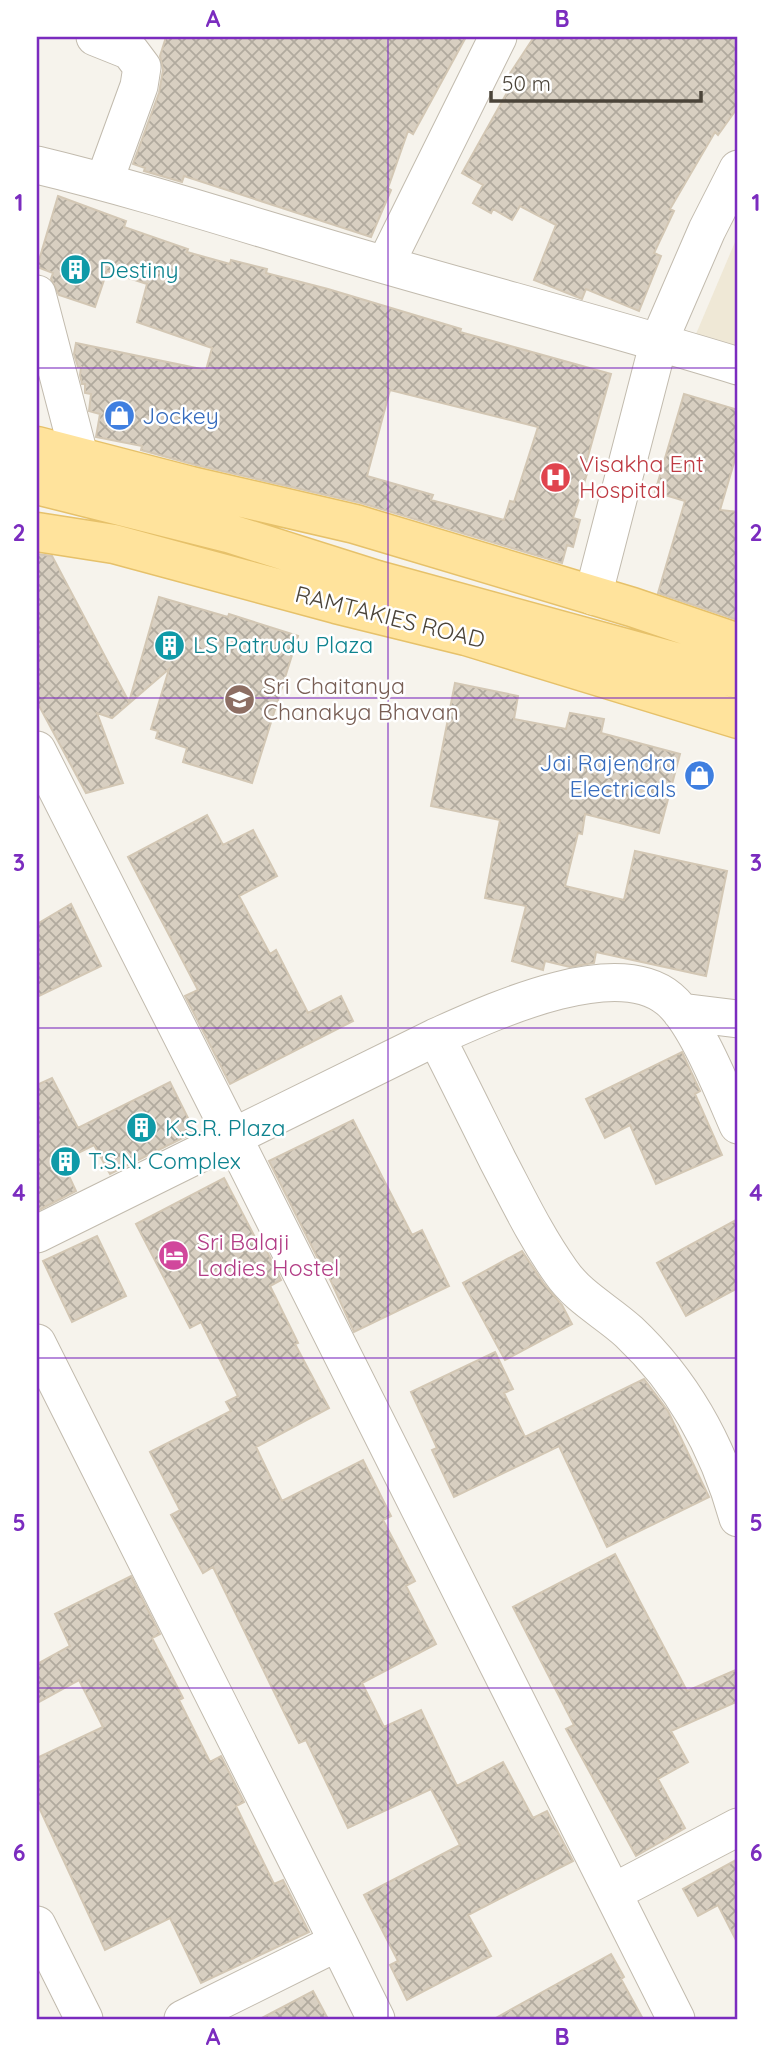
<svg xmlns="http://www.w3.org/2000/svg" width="775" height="2056" font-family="Quicksand,sans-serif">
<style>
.education{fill:#efe8d6}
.building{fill:url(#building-cross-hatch);stroke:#d3c7b4;stroke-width:2;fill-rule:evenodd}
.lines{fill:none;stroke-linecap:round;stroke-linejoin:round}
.minor-casing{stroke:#c2bbae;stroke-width:39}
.major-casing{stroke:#e6c16a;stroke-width:41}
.minor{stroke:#fff;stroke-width:37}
.major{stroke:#ffe39c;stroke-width:38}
.grid{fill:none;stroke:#7b2cbf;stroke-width:2;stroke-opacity:0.55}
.labels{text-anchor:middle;stroke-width:5;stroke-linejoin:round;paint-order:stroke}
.culture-label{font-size:23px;fill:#0d838f;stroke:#fff;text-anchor:start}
.shop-label{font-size:23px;fill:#366cbe;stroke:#fff;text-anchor:start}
.health-label{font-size:23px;fill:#be3a42;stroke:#fff;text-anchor:start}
.street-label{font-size:23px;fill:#4b4439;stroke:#fff}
.education-label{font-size:23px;fill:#785e54;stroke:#fff;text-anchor:start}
.hotel-label{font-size:23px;fill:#b23c85;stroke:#fff;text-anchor:start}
.neatline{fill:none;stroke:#7b2cbf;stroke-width:2.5}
.grid-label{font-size:23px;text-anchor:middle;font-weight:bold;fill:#7b2cbf}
</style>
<defs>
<pattern id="building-cross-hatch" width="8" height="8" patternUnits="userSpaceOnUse" patternTransform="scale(1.75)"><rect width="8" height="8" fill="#d8cfc1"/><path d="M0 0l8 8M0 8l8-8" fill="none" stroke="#b1aa9e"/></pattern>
</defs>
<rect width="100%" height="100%" fill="#f6f3ec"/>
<!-- education -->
<path class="education" d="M 738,235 L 738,347 L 696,334 Z"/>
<!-- building -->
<path class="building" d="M 166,37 L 466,37 L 413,134 L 408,131 L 388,188 L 391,190 L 371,237 L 184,176 L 182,182 L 144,171 L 145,168 L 133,164 L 159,93 L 163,70 L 160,56 Z
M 534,37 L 738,37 L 738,107 L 718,135 L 715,132 L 670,209 L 674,211 L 654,253 L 661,256 L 639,311 L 586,289 L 582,299 L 534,280 L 556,225 L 520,206 L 512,220 L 493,209 L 491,213 L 473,203 L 483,185 L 462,173 L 513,82 L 507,78 Z
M 58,196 L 126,221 L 124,227 L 188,249 L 187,252 L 230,264 L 231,260 L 267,269 L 266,273 L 328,289 L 461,329 L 460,332 L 611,374 L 587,460 L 591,461 L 573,518 L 580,520 L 573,547 L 567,545 L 562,563 L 361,503 L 196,465 L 141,450 L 142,446 L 96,437 L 100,414 L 89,411 L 91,394 L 85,393 L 85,384 L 82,384 L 80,375 L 81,367 L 78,367 L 74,354 L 76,343 L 206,370 L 212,348 L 137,322 L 147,284 L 107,271 L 95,307 L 59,295 L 51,279 L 53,273 L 37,267 ZM 390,390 L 538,427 L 514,502 L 510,501 L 504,520 L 431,500 L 433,495 L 367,476 Z
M 684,394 L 738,410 L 738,449 L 720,510 L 738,512 L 738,620 L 658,593 L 685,501 L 655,492 Z
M 37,554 L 52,556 L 129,702 L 159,597 L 228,617 L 229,614 L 298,636 L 252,783 L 183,762 L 187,748 L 156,738 L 158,731 L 151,729 L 169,669 L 112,718 L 97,713 L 123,783 L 86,793 L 37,702 Z
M 455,683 L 518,696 L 514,719 L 566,729 L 570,713 L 604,719 L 601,733 L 680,754 L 659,833 L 585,814 L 582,834 L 578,833 L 565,886 L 624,900 L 635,851 L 727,871 L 706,976 L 596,952 L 594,963 L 570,967 L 545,961 L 543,970 L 512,961 L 526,906 L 485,898 L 500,820 L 431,806 Z
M 207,815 L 223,845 L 253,830 L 277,876 L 239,896 L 270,954 L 276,950 L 308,1013 L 341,996 L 353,1021 L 230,1084 L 185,996 L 198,990 L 128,857 Z
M 71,904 L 101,966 L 37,997 L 37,924 Z
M 682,1052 L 700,1091 L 695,1094 L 722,1155 L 656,1184 L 630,1125 L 605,1138 L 586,1099 Z
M 52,1078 L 78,1128 L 170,1082 L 195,1132 L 110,1174 L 94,1145 L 62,1161 L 76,1191 L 37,1211 L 37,1085 Z
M 353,1120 L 412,1235 L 422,1230 L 449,1286 L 354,1332 L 324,1266 L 322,1267 L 269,1161 Z
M 224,1178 L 257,1241 L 261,1239 L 281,1280 L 270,1286 L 298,1343 L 295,1344 L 329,1408 L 256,1447 L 282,1501 L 363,1460 L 391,1516 L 383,1520 L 415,1581 L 406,1586 L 436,1644 L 362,1683 L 384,1727 L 421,1710 L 457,1786 L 503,1762 L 533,1818 L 547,1811 L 573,1861 L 468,1915 L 491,1956 L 407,2000 L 390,1965 L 398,1961 L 364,1895 L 460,1845 L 431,1789 L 348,1828 L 306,1740 L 299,1743 L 213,1567 L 203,1573 L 171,1515 L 180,1510 L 150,1452 L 231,1411 L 226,1402 L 238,1396 L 201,1322 L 190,1328 L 136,1224 Z
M 738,1219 L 738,1288 L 686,1316 L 657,1263 Z
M 97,1236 L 126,1296 L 72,1322 L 43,1261 Z
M 522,1251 L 544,1284 L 562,1305 L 572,1324 L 505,1360 L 463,1283 Z
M 495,1352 L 513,1389 L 504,1393 L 525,1437 L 644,1379 L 668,1411 L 709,1497 L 607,1547 L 559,1446 L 454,1497 L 432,1450 L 437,1448 L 411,1392 Z
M 615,1554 L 687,1691 L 738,1669 L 738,1701 L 671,1731 L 688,1762 L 658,1779 L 685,1828 L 636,1856 L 566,1729 L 574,1725 L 513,1607 Z
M 131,1576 L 160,1634 L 152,1638 L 183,1698 L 179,1700 L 210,1762 L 221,1756 L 244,1802 L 236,1806 L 274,1884 L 283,1880 L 309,1932 L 201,1983 L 170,1918 L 105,1950 L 37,1803 L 37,1758 L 103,1727 L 79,1680 L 37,1703 L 37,1664 L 70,1646 L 55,1614 Z
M 738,1859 L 738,1944 L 718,1905 L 698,1916 L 683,1889 Z
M 611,1954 L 624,1977 L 621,1979 L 643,2019 L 494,2019 Z
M 313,1991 L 328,2019 L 260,2019 Z"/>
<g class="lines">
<defs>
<path id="minor" d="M 95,37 L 130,51 L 142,67 L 139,86 L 104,182
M 37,165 C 154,193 269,232 385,265 C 503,299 621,330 738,366
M 385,265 L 498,37
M 37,294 L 79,455
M 593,596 L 659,341 L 707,230 L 738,169
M 37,750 L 233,1137 L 37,1234
M 681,1012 L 738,1019
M 436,1037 C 490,1013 615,954 669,999 C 696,1021 723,1091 738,1125
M 37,1343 L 338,1942 L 183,2019
M 614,1892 L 738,1827
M 37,1925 L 84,2019
M 338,1942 L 376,2019
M 676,2019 L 233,1137 L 436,1037 C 457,1078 477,1119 498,1161 C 518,1199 536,1237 561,1272 C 579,1298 606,1311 629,1332 C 683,1383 718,1446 738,1518"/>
<path id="major" d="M 37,446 L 191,486 L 355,524 L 632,607 L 738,643
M 37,485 L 228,533 L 377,580 L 738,679
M 37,532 L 114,544 L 336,604 L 466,636 L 738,719"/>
</defs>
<!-- minor casing -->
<use href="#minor" class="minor-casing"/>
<!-- major casing -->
<use href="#major" class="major-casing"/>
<!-- minor -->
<use href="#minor" class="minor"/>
<!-- major -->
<use href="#major" class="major"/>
</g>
<!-- grid -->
<path class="grid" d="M 388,37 L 388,2019M 37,368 L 738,368M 37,698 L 738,698M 37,1028 L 738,1028M 37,1358 L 738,1358M 37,1688 L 738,1688"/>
<!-- icons -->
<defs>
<symbol id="building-disc" viewBox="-11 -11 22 22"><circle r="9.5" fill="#0f9aa8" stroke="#fff"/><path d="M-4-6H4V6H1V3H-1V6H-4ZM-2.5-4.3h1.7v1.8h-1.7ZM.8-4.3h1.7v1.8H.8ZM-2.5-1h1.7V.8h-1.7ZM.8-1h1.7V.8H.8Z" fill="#fff"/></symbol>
<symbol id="shop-disc" viewBox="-11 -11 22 22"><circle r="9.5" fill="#3f7fe0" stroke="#fff"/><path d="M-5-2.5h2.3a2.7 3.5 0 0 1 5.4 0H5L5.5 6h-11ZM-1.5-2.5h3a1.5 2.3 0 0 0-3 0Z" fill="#fff"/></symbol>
<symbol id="hospital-disc" viewBox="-11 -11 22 22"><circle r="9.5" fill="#e0444e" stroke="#fff"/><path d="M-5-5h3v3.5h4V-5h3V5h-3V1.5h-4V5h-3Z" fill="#fff"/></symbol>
<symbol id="university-disc" viewBox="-11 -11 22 22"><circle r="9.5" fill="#8d6e63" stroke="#fff"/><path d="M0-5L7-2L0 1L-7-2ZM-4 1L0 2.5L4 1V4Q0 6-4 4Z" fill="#fff"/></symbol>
<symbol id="hotel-disc" viewBox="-11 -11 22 22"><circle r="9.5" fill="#d1479c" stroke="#fff"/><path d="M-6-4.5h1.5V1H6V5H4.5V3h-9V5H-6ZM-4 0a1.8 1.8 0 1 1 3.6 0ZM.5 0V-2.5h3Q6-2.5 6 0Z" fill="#fff"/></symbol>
</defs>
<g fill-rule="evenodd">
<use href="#building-disc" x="58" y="252" width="35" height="35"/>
<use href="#shop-disc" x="102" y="398" width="35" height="35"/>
<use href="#hospital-disc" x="538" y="460" width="35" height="35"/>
<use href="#building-disc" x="152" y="628" width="35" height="35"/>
<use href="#university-disc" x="222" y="682" width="35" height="35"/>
<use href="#shop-disc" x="682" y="758" width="35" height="35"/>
<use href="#building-disc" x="124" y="1110" width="35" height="35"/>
<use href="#building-disc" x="48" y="1144" width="35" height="35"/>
<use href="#hotel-disc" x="156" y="1238" width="35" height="35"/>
</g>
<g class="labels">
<!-- culture labels -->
<g class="culture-label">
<text x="99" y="278">Destiny</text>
<text x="193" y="653">LS Patrudu Plaza</text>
<text x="165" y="1136">K.S.R. Plaza</text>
<text x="88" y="1169">T.S.N. Complex</text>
</g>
<!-- shop labels -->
<g class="shop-label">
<text x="142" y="424">Jockey</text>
<text x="676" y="771" text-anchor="end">Jai Rajendra<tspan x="676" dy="26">Electricals</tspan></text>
</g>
<!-- health labels -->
<g class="health-label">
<text x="579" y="472">Visakha Ent<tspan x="579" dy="26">Hospital</tspan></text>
</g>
<!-- street labels -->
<g class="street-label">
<text transform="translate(390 617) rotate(14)" y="8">RAMTAKIES ROAD</text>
</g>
<!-- education labels -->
<g class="education-label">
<text x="263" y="694">Sri Chaitanya<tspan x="263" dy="26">Chanakya Bhavan</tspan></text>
</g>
<!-- hotel labels -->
<g class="hotel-label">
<text x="197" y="1250">Sri Balaji<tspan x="197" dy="26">Ladies Hostel</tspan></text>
</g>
</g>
<!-- border -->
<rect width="775" height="2056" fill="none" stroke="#ffffff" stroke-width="77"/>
<!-- scale -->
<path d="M491 91v10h210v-10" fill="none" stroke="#4b4439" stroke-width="3.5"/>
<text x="502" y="91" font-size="21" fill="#4b4439" stroke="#ffffff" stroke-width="5" paint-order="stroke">50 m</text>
<rect x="38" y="38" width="698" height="1980" class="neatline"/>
<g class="grid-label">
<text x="213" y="27">A</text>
<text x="562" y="27">B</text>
<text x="19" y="211">1</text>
<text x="756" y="211">1</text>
<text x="19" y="541">2</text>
<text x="756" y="541">2</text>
<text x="19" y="871">3</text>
<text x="756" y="871">3</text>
<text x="19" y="1201">4</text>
<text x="756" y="1201">4</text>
<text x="19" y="1531">5</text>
<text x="756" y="1531">5</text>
<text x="19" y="1861">6</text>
<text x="756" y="1861">6</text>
<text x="213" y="2045">A</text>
<text x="562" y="2045">B</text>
</g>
</svg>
